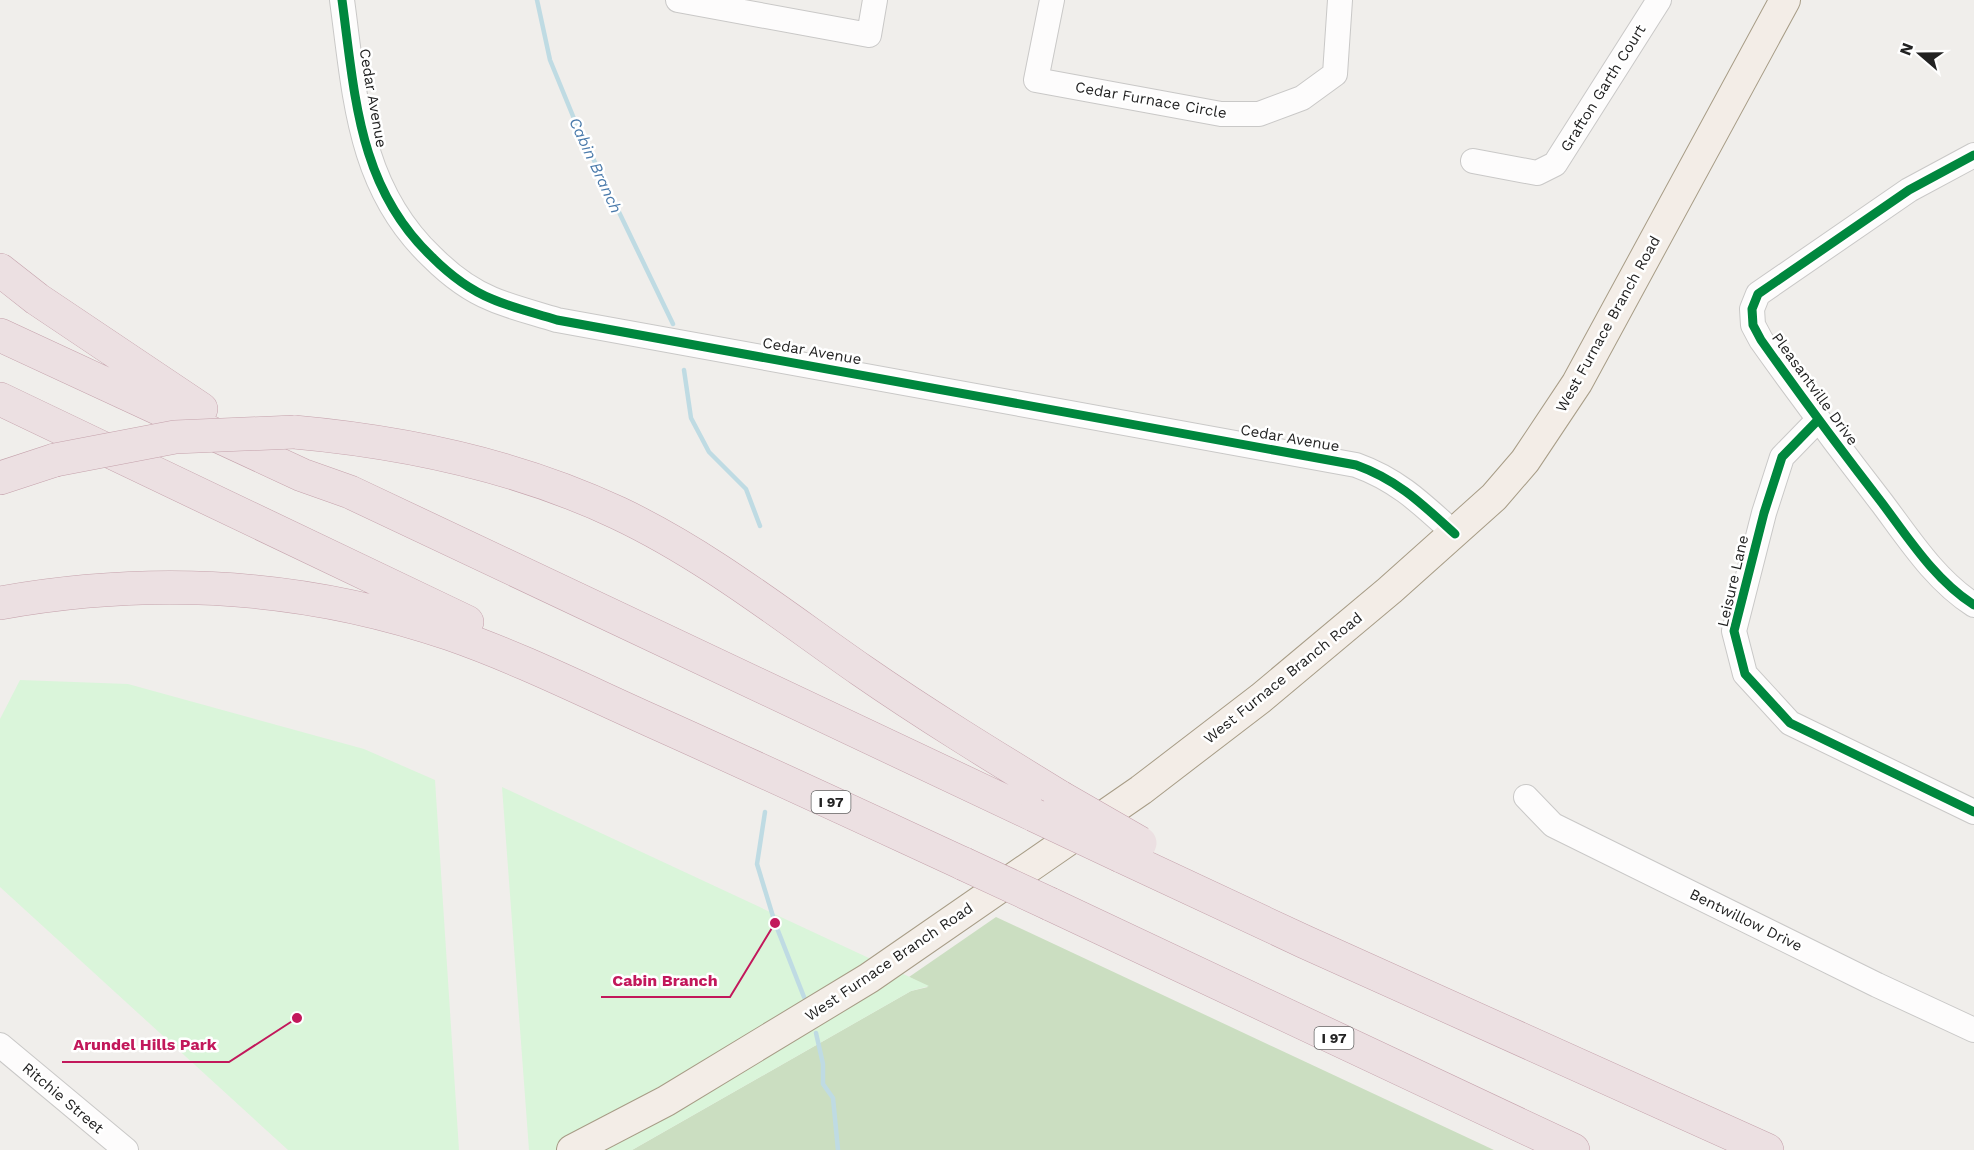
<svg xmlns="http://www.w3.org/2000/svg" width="1974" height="1150" font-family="'Work Sans',sans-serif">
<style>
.forest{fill:#cbdec1}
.park{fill:#daf5da}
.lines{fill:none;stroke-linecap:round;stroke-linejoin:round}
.stream{stroke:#bfdbe3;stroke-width:4.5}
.minor-casing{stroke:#c9c8c7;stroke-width:26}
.major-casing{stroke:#a79c86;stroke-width:32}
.highway-casing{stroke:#c5a2ac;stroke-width:34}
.minor{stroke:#fdfcfc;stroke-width:24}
.major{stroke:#f3ede7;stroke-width:30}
.highway{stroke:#ece0e2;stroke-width:33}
.highway-bridge-casing{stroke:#c5a2ac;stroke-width:34;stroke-linecap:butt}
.highway-bridge{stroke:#ece0e2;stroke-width:33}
.cycleway-casing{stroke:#fff;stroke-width:13}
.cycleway{stroke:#00873e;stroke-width:9}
.labels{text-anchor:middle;stroke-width:5;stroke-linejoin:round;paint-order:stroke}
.shield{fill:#fff;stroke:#646464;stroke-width:1.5}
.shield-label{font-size:14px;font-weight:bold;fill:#222}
.street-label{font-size:15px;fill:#222;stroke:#fff}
.water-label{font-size:16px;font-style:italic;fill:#4a7aab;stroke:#fff}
.leader{fill:none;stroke:#c2185b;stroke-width:2}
.callout-dot{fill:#c2185b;stroke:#fff;stroke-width:2}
.callout-label{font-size:16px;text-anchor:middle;font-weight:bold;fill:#c2185b;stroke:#fff;stroke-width:5;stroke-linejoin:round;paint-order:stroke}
</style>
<rect width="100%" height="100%" fill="#f0eeeb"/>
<!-- forest -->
<path class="forest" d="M 996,917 L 1494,1150 L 632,1150 L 911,991 L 928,987 L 909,977 Z"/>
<!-- park -->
<path class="park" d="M 20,680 L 128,684 L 364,749 L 435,780 L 459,1150 L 288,1150 L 0,887 L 0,719 Z
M 502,787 L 929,986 L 911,991 L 632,1150 L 529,1150 Z"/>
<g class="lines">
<!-- stream -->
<path class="stream" d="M 537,0 L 550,60 L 575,121 L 673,324
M 684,370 L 691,418 L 709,452 L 746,489 L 760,526
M 765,812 L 757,864 L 775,923 L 804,997
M 816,1033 L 823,1064 L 823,1084 L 833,1098 L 838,1150"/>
<defs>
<path id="minor" d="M 342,0 C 355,95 358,187 432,257 C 448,273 470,290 492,299 C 513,308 535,313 557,320 L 1356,465 C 1398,480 1422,504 1455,534
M 678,0 L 869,35 L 875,0
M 1052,0 L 1036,80 L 1221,114 L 1259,114 L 1302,98 L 1335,74 L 1340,0
M 1974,155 L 1909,190 L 1758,294 L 1752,309 L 1753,325 L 1761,340 C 1800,395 1840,449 1882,503 C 1909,539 1935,580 1974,605
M 1473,161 L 1537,173 L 1555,164 L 1659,0
M 1818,420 L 1782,457 L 1764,513 L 1734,631 L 1745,674 L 1790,723 L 1974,812
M 1526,797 L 1553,825 L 1877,985 L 1974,1030
M 0,1045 L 126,1150"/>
<path id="major" d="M 572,1150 L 666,1101 L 869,978 L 1141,790 L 1261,698 L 1390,590 L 1494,497 L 1525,461 L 1577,383 L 1785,0"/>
<path id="highway" d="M 0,270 L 37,299 L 201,409
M 0,335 L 302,475 L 350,492 L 1034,815
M 0,399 L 467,622
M 294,432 C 405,442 516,465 618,513 C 705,554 782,615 861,670 C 926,715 993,756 1060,797
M 0,478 L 55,460
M 0,603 C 151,576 304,584 450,634 C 519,658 585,691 652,721 C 757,768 860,816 964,864
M 1121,856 L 1305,942 L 1767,1150
M 1050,904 L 1573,1150"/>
</defs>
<!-- minor casing -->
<use href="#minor" class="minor-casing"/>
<!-- major casing -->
<use href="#major" class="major-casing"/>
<!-- highway casing -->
<use href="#highway" class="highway-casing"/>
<!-- minor -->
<use href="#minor" class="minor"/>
<!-- major -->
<use href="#major" class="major"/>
<!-- highway -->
<use href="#highway" class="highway"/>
<defs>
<path id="highway-bridge" d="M 55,460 L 175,437 L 294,432
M 1060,797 L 1140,843
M 1034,815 L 1121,856
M 964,864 L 1050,904"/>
</defs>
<!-- highway-bridge casing -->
<use href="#highway-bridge" class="highway-bridge-casing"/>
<!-- highway-bridge -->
<use href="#highway-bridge" class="highway-bridge"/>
<defs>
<path id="cycleway" d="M 342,0 C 355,95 358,187 432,257 C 448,273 470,290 492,299 C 513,308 535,313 557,320 L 1356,465 C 1398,480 1422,504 1455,534
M 1974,155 L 1909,190 L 1758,294 L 1752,309 L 1753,325 L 1761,340 C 1800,395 1840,449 1882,503 C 1909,539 1935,580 1974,605
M 1818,420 L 1782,457 L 1764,513 L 1734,631 L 1745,674 L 1790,723 L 1974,812"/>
</defs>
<!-- cycleway casing -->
<use href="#cycleway" class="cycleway-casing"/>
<!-- cycleway -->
<use href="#cycleway" class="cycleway"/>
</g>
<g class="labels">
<!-- shield labels -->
<g class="shield">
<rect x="811.5" y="791" width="39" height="22" rx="4.5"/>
<rect x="1314.5" y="1027" width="39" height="22" rx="4.5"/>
</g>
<g class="shield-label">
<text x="831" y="807">I 97</text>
<text x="1334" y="1043">I 97</text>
</g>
<!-- street labels -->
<g class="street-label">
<text transform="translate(1603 88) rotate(-58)" y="5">Grafton Garth Court</text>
<text transform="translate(373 98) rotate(80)" y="5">Cedar Avenue</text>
<text transform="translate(1151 100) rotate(10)" y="5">Cedar Furnace Circle</text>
<text transform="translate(1608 324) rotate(-61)" y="5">West Furnace Branch Road</text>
<text transform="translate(812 351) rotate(10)" y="5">Cedar Avenue</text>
<text transform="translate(1815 389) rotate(54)" y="5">Pleasantville Drive</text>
<text transform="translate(1290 438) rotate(10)" y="5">Cedar Avenue</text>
<text transform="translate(1733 581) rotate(-77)" y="5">Leisure Lane</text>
<text transform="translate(1283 678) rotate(-39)" y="5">West Furnace Branch Road</text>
<text transform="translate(1746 920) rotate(26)" y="5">Bentwillow Drive</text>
<text transform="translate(889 962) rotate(-34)" y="5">West Furnace Branch Road</text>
<text transform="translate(63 1098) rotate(40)" y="5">Ritchie Street</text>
</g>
<!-- water labels -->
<g class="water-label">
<text transform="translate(596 165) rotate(65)" y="6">Cabin Branch</text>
</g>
</g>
<!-- callouts -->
<path class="leader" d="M775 923L730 997H601M297 1018L229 1062H62"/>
<g class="callout-dot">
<circle cx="775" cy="923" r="6"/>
<circle cx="297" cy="1018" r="6"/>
</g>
<g class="callout-label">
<text x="665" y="986">Cabin Branch</text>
<text x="145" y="1050">Arundel Hills Park</text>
</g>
<!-- north arrow -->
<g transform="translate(1920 54) rotate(290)" stroke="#ffffff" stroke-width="4.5" paint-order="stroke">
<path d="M0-4.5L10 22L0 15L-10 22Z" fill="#222222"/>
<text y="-9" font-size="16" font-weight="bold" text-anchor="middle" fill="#222222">N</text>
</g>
</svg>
